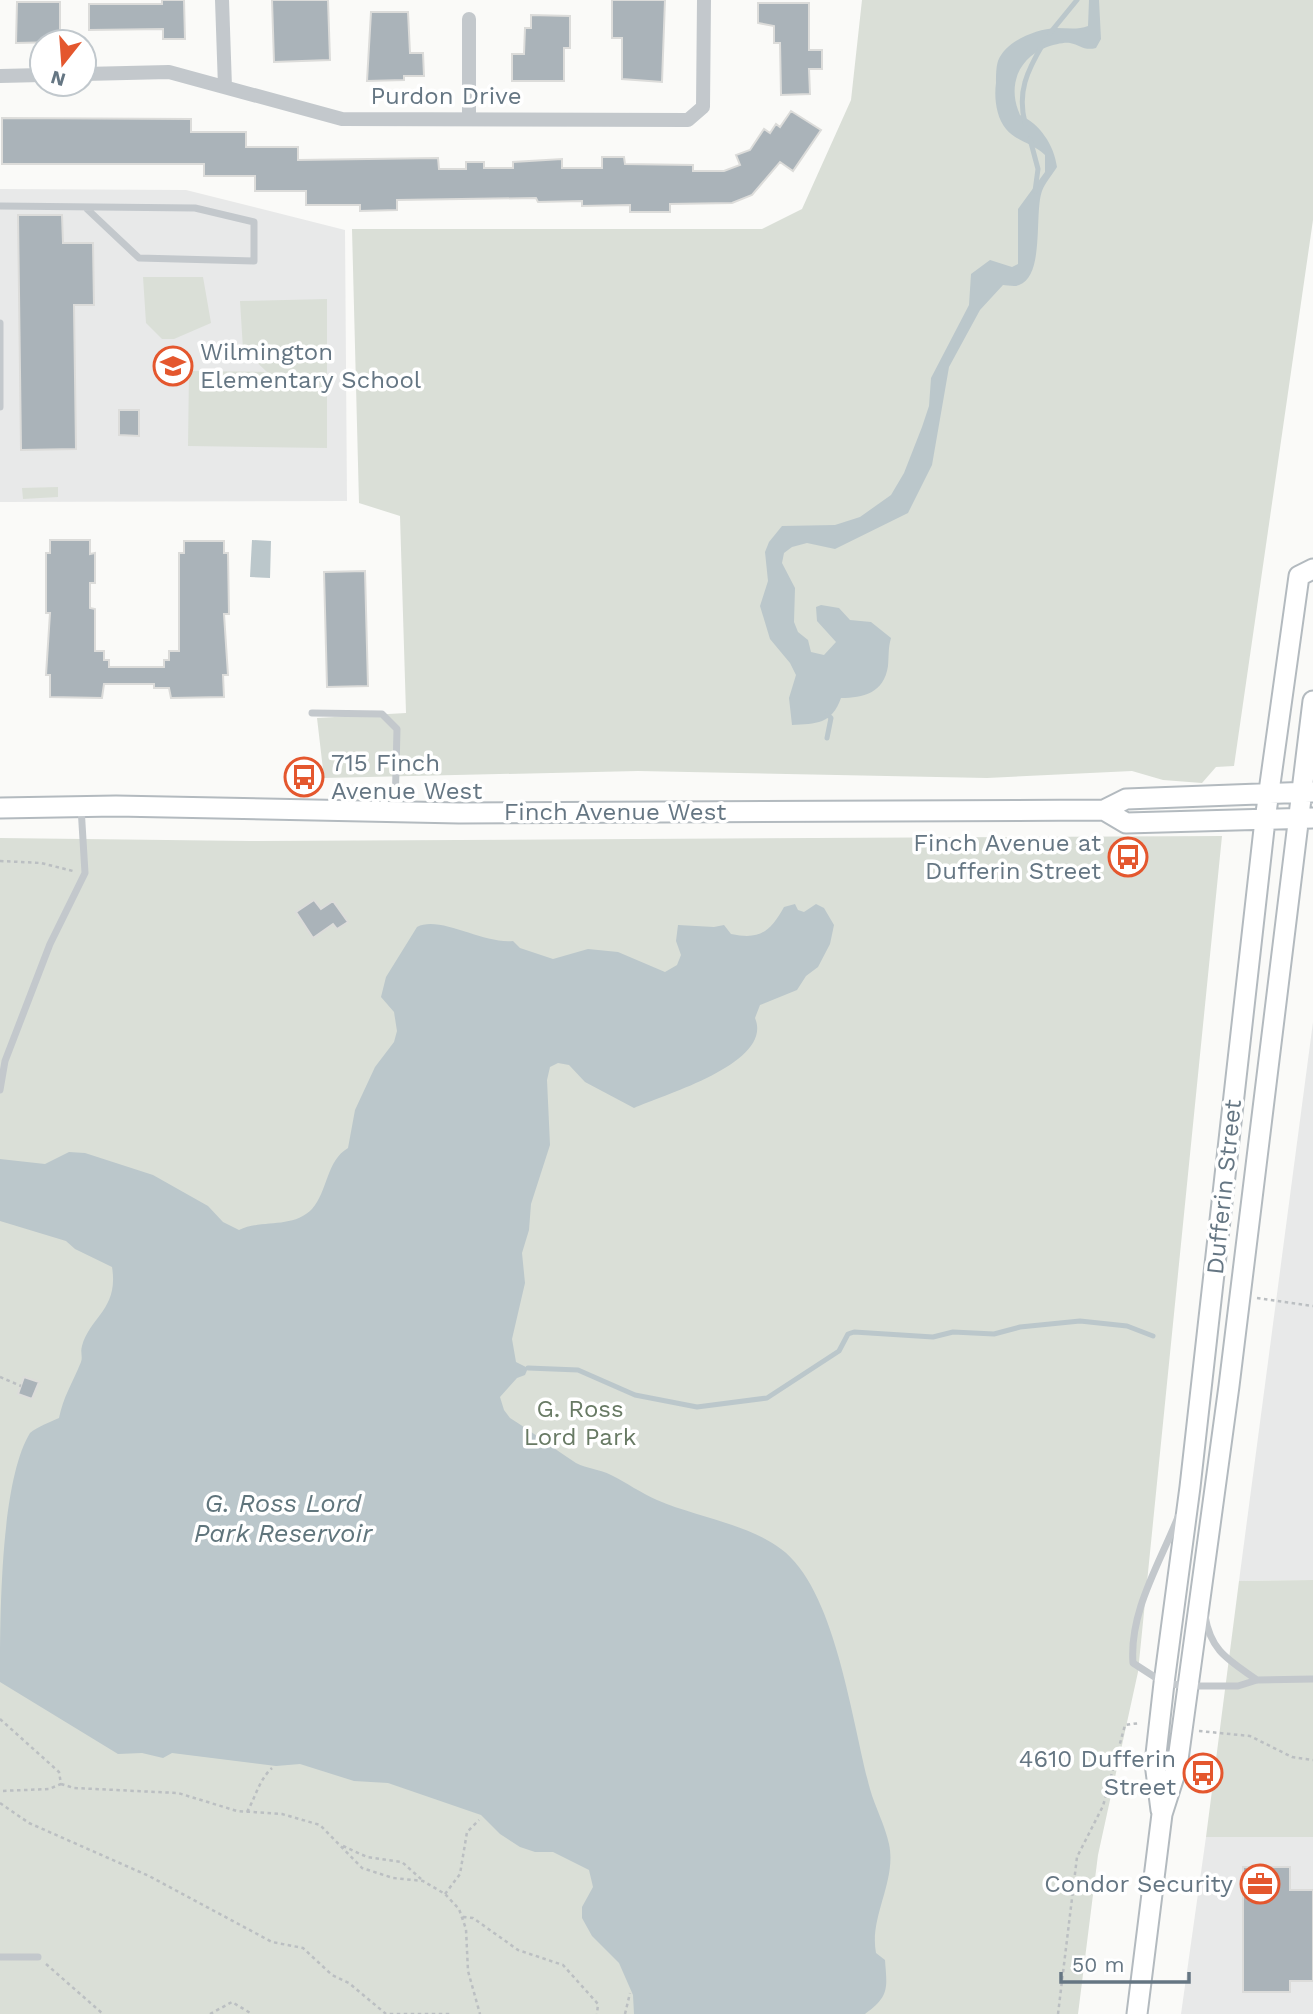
<svg xmlns="http://www.w3.org/2000/svg" width="1313" height="2014" font-family="'Work Sans',sans-serif">
<style>
.built{fill:#e8e9e9}
.green{fill:#dadfd7}
.water{fill:#bbc7cb}
.lines{fill:none;stroke-linecap:round;stroke-linejoin:round}
.stream{stroke:#bbc7cb;stroke-width:5}
.building{fill:#aab3b9;stroke:#dcdcda;stroke-width:2}
.secondary-casing{stroke:#b3babf;stroke-width:23}
.path{stroke:#bbbfc2;stroke-width:2.5;stroke-dasharray:3.5 3.5;stroke-linecap:butt}
.service{stroke:#c3c8cc;stroke-width:7}
.minor{stroke:#c3c8cc;stroke-width:14}
.secondary{stroke:#fff;stroke-width:19}
.labels{text-anchor:middle;stroke-width:7;stroke-linejoin:round;paint-order:stroke}
.street-label{font-size:24px;fill:#657683;stroke:#fff}
.poi-label{font-size:24px;fill:#657683;stroke:#fff;text-anchor:end}
.park-label{font-size:24px;fill:#687a64;stroke:#fff}
.water-label{font-size:26px;font-style:italic;fill:#60757c;stroke:#fff}
</style>
<rect width="100%" height="100%" fill="#fafaf8"/>
<!-- built -->
<path class="built" d="M 0,189 L 186,190 L 345,230 L 347,501 L 0,502 Z
M 1313,1022 L 1313,1580 L 1239,1581 Z
M 1206,1837 L 1313,1837 L 1313,2014 L 1181,2014 Z"/>
<!-- green -->
<path class="green" d="M 862,0 L 1313,0 L 1313,220 L 1234,766 L 1216,767 L 1202,783 L 1163,780 L 1132,771 L 987,778 L 638,771 L 324,778 L 317,718 L 406,713 L 400,516 L 359,503 L 352,229 L 762,229 L 802,209 L 851,100 Z
M 143,277 L 203,277 L 211,323 L 174,339 L 162,339 L 146,323 Z
M 327,299 L 327,448 L 188,446 L 189,371 L 267,372 L 243,349 L 240,301 Z
M 58,487 L 58,497 L 23,499 L 22,488 Z
M 1222,836 L 1138,1672 L 1098,1855 L 1078,2014 L 0,2014 L 0,838 L 250,841 Z
M 1313,1580 L 1313,1837 L 1206,1837 L 1239,1581 Z"/>
<!-- water -->
<path class="water" d="M 1089,0 L 1099,0 L 1101,39 L 1096,48 C 1084,51 1080,45 1070,43 C 1064,42 1053,45 1047,47 C 1018,58 1007,86 1020,115 C 1040,124 1054,145 1057,167 C 1052,175 1045,183 1042,191 C 1034,213 1045,276 1019,285 C 1015,287 1007,285 1003,285 L 980,310 L 949,367 L 932,465 L 908,513 L 835,549 L 807,543 L 792,547 L 784,553 L 782,563 L 795,588 L 794,622 L 798,632 L 808,640 L 811,652 L 824,655 L 836,642 L 817,621 L 816,607 L 821,605 L 839,608 L 850,620 L 871,622 L 891,638 C 888,648 889,656 888,666 C 884,693 863,698 841,698 C 832,724 816,724 792,725 L 789,698 L 796,675 L 790,663 L 770,639 L 760,606 L 768,581 L 765,552 L 769,542 L 782,526 L 835,525 L 860,517 L 891,495 L 904,473 L 922,427 L 929,406 L 931,378 L 969,305 L 971,274 L 990,260 L 1012,267 L 1018,264 L 1018,209 L 1045,172 L 1045,155 C 1033,143 1017,142 1006,129 C 996,117 994,97 996,83 C 996,76 996,67 998,61 C 1006,41 1036,29 1056,28 C 1067,28 1078,30 1088,26 Z
M 252,540 L 271,541 L 270,578 L 250,577 Z
M 795,904 L 798,910 L 804,912 L 816,904 L 824,908 L 834,925 L 830,944 L 818,967 L 806,976 L 797,990 L 760,1005 L 755,1018 C 774,1063 665,1094 634,1108 L 585,1082 L 569,1065 L 558,1063 L 550,1067 L 547,1080 L 550,1145 L 531,1204 L 529,1230 L 522,1253 L 525,1283 L 512,1339 L 516,1362 L 528,1368 L 525,1375 L 517,1378 L 500,1397 L 504,1410 L 510,1418 C 533,1432 554,1449 576,1463 C 587,1469 600,1469 611,1475 C 627,1483 641,1493 657,1500 C 696,1517 746,1523 781,1549 C 836,1589 852,1724 870,1789 C 875,1807 885,1825 889,1844 C 897,1881 869,1917 876,1953 L 885,1960 C 887,1988 890,1996 865,2014 L 634,2014 L 633,1995 L 619,1963 L 592,1936 L 582,1918 L 582,1907 L 593,1887 L 589,1870 L 553,1852 L 535,1852 L 520,1847 L 500,1834 L 481,1815 L 388,1783 L 354,1781 L 300,1764 L 276,1766 L 172,1753 L 163,1758 L 142,1753 L 118,1754 L 0,1682 C 0,1618 0,1482 30,1433 C 37,1427 50,1422 59,1418 C 63,1397 73,1382 81,1362 C 83,1357 80,1352 82,1346 C 90,1317 119,1309 112,1267 L 75,1249 L 66,1241 L 0,1221 L 0,1159 L 45,1164 L 69,1152 L 85,1153 L 153,1175 L 208,1206 L 223,1222 L 239,1230 C 262,1219 293,1229 312,1209 C 328,1191 326,1161 348,1148 L 355,1110 L 375,1067 L 394,1042 L 397,1031 L 394,1012 L 381,997 L 386,977 L 417,927 C 440,915 482,944 513,941 L 520,948 L 553,959 L 588,949 L 618,952 L 665,972 L 677,965 L 681,955 L 676,941 L 678,925 L 714,927 L 724,925 L 731,934 C 760,940 770,932 784,907 Z"/>
<g class="lines">
<!-- stream -->
<path class="stream" d="M 1050,33 L 1077,0
M 1025,123 C 1017,92 1027,71 1043,44
M 1030,139 L 1038,169 L 1035,191
M 827,714 L 831,718 L 827,738
M 528,1368 L 578,1370 L 635,1395 L 697,1407 L 767,1398 L 839,1351 L 848,1334 L 854,1332 L 933,1337 L 953,1332 L 994,1334 L 1020,1327 L 1080,1321 L 1127,1326 L 1153,1336"/>
</g>
<!-- building -->
<path class="building" d="M 162,0 L 184,0 L 185,39 L 163,39 L 163,29 L 89,30 L 89,4 L 162,4 Z
M 272,0 L 328,0 L 330,60 L 274,62 Z
M 612,0 L 665,0 L 662,82 L 622,79 L 622,38 L 612,38 Z
M 17,2 L 60,2 L 60,42 L 16,43 Z
M 758,3 L 809,3 L 809,50 L 822,50 L 822,69 L 809,69 L 810,94 L 781,95 L 780,43 L 774,43 L 774,26 L 758,23 Z
M 371,12 L 408,12 L 410,53 L 423,53 L 424,76 L 404,76 L 404,80 L 367,81 Z
M 531,15 L 570,16 L 570,48 L 564,48 L 564,81 L 512,81 L 512,54 L 524,54 L 525,28 L 531,28 Z
M 791,111 L 821,130 L 793,171 L 780,162 L 752,195 L 732,203 L 670,204 L 670,212 L 630,212 L 630,205 L 582,206 L 582,201 L 538,202 L 536,198 L 397,200 L 397,210 L 360,211 L 360,205 L 306,205 L 306,191 L 255,191 L 255,176 L 204,176 L 204,164 L 2,164 L 2,118 L 191,119 L 191,132 L 246,132 L 246,147 L 298,147 L 298,160 L 438,158 L 439,169 L 466,169 L 466,162 L 484,162 L 484,168 L 513,168 L 513,162 L 562,159 L 562,168 L 602,168 L 602,157 L 624,157 L 625,164 L 693,165 L 693,171 L 724,171 L 740,165 L 736,155 L 750,150 L 764,129 L 770,133 L 776,124 L 780,127 Z
M 18,215 L 62,215 L 63,243 L 93,243 L 94,305 L 74,305 L 76,449 L 21,450 Z
M 119,410 L 139,410 L 139,436 L 119,435 Z
M 50,540 L 90,540 L 90,554 L 95,553 L 95,583 L 90,583 L 90,608 L 95,609 L 95,651 L 104,651 L 104,660 L 109,660 L 109,667 L 164,667 L 164,660 L 169,660 L 169,651 L 179,651 L 179,553 L 184,553 L 184,541 L 224,541 L 224,553 L 228,553 L 229,614 L 224,614 L 228,675 L 223,675 L 224,697 L 171,698 L 169,688 L 154,688 L 154,684 L 104,684 L 102,698 L 50,697 L 50,675 L 46,675 L 50,613 L 46,613 L 46,553 L 50,553 Z
M 365,571 L 368,686 L 327,687 L 324,572 Z
M 314,900 L 321,909 L 333,901 L 348,922 L 337,929 L 333,924 L 313,938 L 296,912 Z
M 24,1377 L 39,1382 L 32,1399 L 18,1394 Z
M 1243,1867 L 1290,1867 L 1290,1890 L 1313,1890 L 1313,1981 L 1290,1981 L 1290,1992 L 1243,1992 Z"/>
<g class="lines">
<defs>
<path id="secondary" d="M 0,808 L 116,806 L 459,813 L 1104,810 L 1126,799 L 1312,792
M 1104,810 L 1126,823 L 1313,818
M 1161,1810 L 1155,1763 L 1164,1683 L 1190,1487 L 1265,820 L 1299,576 L 1313,569
M 1137,2014 L 1162,1814 L 1177,1767 L 1229,1386 L 1313,701"/>
</defs>
<!-- secondary casing -->
<use href="#secondary" class="secondary-casing"/>
<!-- path -->
<path class="path" d="M 0,861 L 41,863 L 73,871
M 1257,1298 L 1313,1306
M 0,1377 L 21,1386
M 0,1719 L 59,1772 L 61,1784 L 49,1789 L 0,1791
M 1199,1731 L 1250,1736 L 1292,1757 L 1313,1760
M 61,1784 L 74,1788 L 178,1793 L 237,1811 L 282,1814 L 320,1825 L 362,1868 L 393,1878 L 423,1881 L 445,1894 L 459,1909 L 466,1929 L 468,1971 L 480,2014
M 0,1803 L 29,1823 L 149,1876 L 272,1942 L 303,1948 L 332,1975 L 349,1983 L 386,2014 L 452,2014
M 247,1812 C 256,1796 259,1780 272,1768
M 343,1846 L 367,1857 L 402,1862 L 421,1879
M 445,1894 L 460,1874 L 467,1832 L 479,1820
M 463,1917 L 473,1918 L 518,1950 L 563,1965 L 598,2004 L 597,2014
M 46,1964 L 103,2014
M 210,2014 L 232,2002 L 252,2014
M 625,2014 L 630,1993
M 1058,2014 L 1077,1857 L 1103,1806 L 1125,1725 L 1140,1723"/>
<!-- service -->
<path class="service" d="M 0,206 L 195,208 L 254,222 L 254,261 L 139,258 L 87,209
M 0,323 L 0,407
M 312,713 L 382,714 L 397,729 L 395,811
M 0,1090 L 5,1061 L 50,944 L 85,873 L 81,807
M 1178,1517 C 1160,1563 1129,1612 1133,1663 L 1164,1683 L 1187,1686 L 1238,1686 L 1257,1680 L 1313,1679
M 1205,1616 C 1211,1652 1229,1660 1257,1680
M 0,1957 L 38,1957"/>
<!-- minor -->
<path class="minor" d="M 222,0 L 225,87
M 469,19 L 469,118
M 84,74 L 169,72 L 342,119 L 688,120 L 703,107 L 704,0
M 0,76 L 42,75"/>
<!-- secondary -->
<use href="#secondary" class="secondary"/>
</g>
<!-- icons -->
<defs>
<symbol id="school-ring" viewBox="-11 -11 22 22"><circle r="9.5" fill="#fff" stroke="#e4572e" stroke-width="1.5"/><path d="M0-5L7-2L0 1L-7-2ZM-4 1L0 2.5L4 1V4Q0 6-4 4Z" fill="#e4572e"/></symbol>
<symbol id="bus-ring" viewBox="-11 -11 22 22"><circle r="9.5" fill="#fff" stroke="#e4572e" stroke-width="1.5"/><path d="M-5-6H5V4H4V6H2V4H-2V6H-4V4H-5ZM-3.5-4V0h7V-4ZM-3.5 1.2v1.5H-2V1.2ZM2 1.2v1.5H3.5V1.2Z" fill="#e4572e"/></symbol>
<symbol id="office-ring" viewBox="-11 -11 22 22"><circle r="9.5" fill="#fff" stroke="#e4572e" stroke-width="1.5"/><path d="M-6-3h4V-5.5h4V-3h4V5H-6ZM-1-4.5V-3h2v-1.5ZM-6 0V1H6V0Z" fill="#e4572e"/></symbol>
</defs>
<g fill-rule="evenodd">
<use href="#school-ring" x="151" y="344" width="44" height="44"/>
<use href="#bus-ring" x="282" y="755" width="44" height="44"/>
<use href="#bus-ring" x="1106" y="835" width="44" height="44"/>
<use href="#bus-ring" x="1181" y="1751" width="44" height="44"/>
<use href="#office-ring" x="1238" y="1862" width="44" height="44"/>
</g>
<g class="labels">
<!-- street labels -->
<g class="street-label">
<text x="446" y="104">Purdon Drive</text>
<text x="615" y="820">Finch Avenue West</text>
<text transform="translate(1224 1187) rotate(-84)" y="8">Dufferin Street</text>
</g>
<!-- poi labels -->
<g class="poi-label">
<text x="200" y="360" text-anchor="start">Wilmington<tspan x="200" dy="28">Elementary School</tspan></text>
<text x="331" y="771" text-anchor="start">715 Finch<tspan x="331" dy="28">Avenue West</tspan></text>
<text x="1101" y="851">Finch Avenue at<tspan x="1101" dy="28">Dufferin Street</tspan></text>
<text x="1176" y="1767">4610 Dufferin<tspan x="1176" dy="28">Street</tspan></text>
<text x="1233" y="1892">Condor Security</text>
</g>
<!-- park labels -->
<g class="park-label">
<text x="580" y="1417">G. Ross<tspan x="580" dy="28">Lord Park</tspan></text>
</g>
<!-- water labels -->
<g class="water-label">
<text x="283" y="1512">G. Ross Lord<tspan x="283" dy="30">Park Reservoir</tspan></text>
</g>
</g>
<!-- north arrow -->
<g transform="translate(63 63) rotate(197)"><circle r="33" fill="#ffffff" stroke="#c1c8cd" stroke-width="2"/>
<path d="M0-5L12 26L0 18L-12 26Z" fill="#e4572e"/>
<text y="-10" font-size="19" font-weight="bold" text-anchor="middle" fill="#657683">N</text>
</g>
<!-- scale -->
<path d="M1061 1972v10h128v-10" fill="none" stroke="#657683" stroke-width="3.5"/>
<text x="1072" y="1972" font-size="21" fill="#657683" stroke="#ffffff" stroke-width="5" paint-order="stroke">50 m</text>
</svg>
